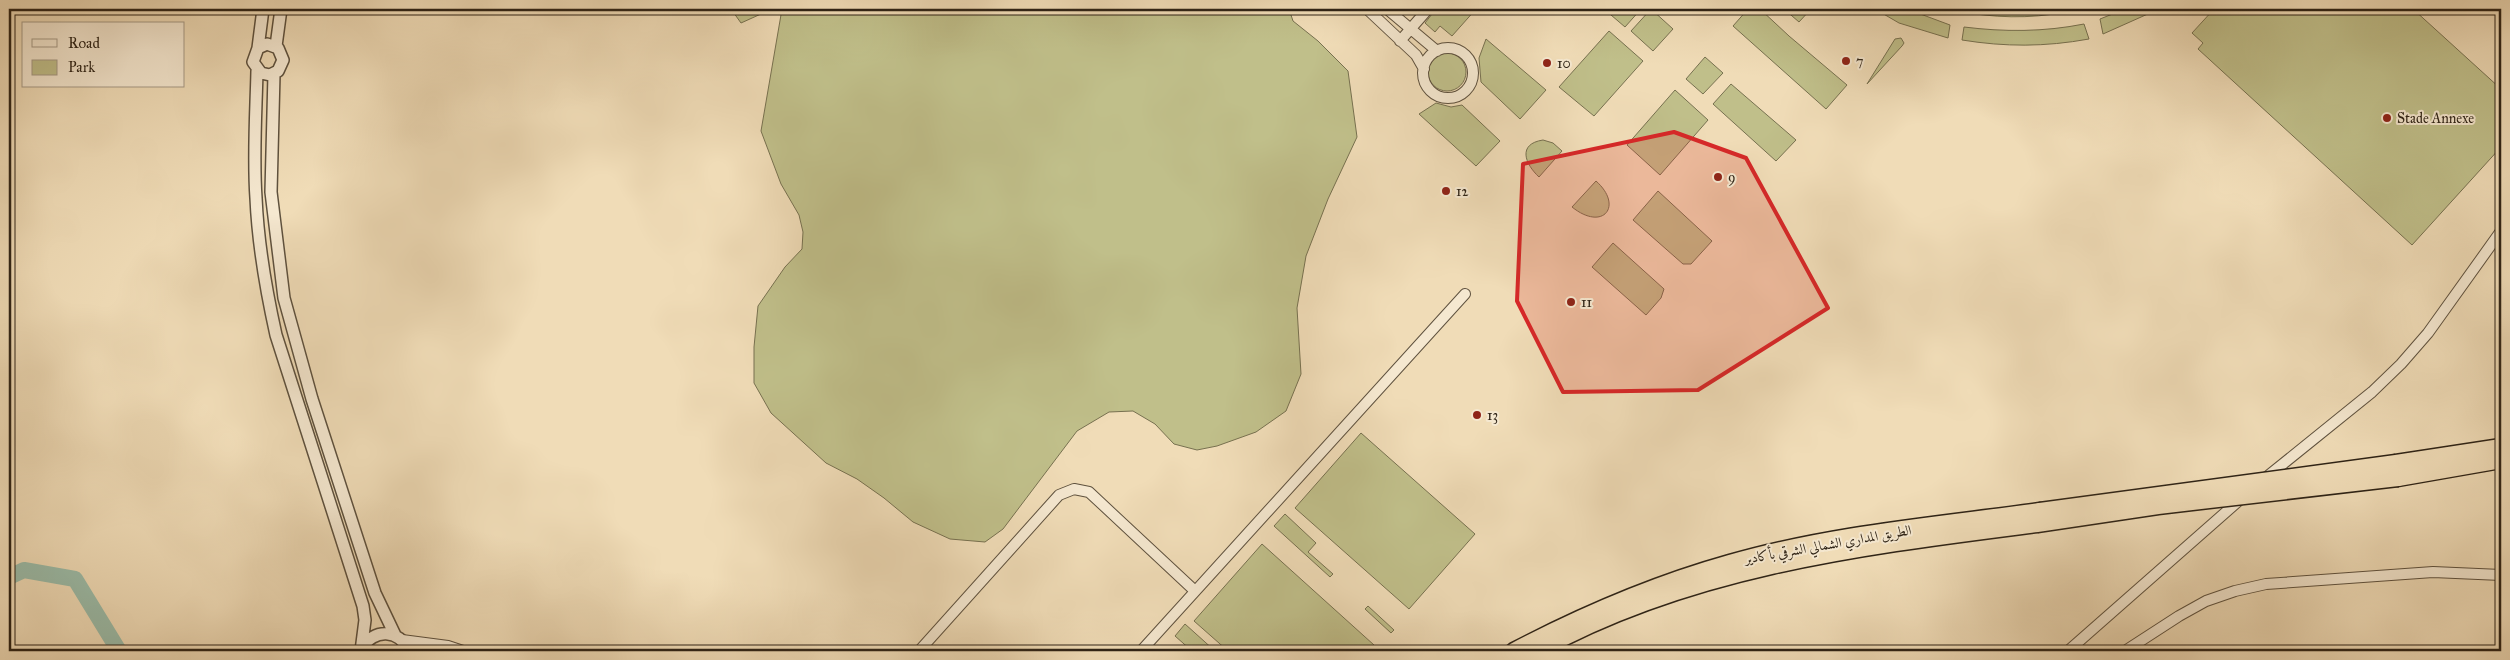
<svg xmlns="http://www.w3.org/2000/svg" width="2510" height="660" font-family="'IM FELL Great Primer',Amiri,serif">
<style>
.green{fill:#c0bf8a;stroke:#777150}
.lines{fill:none;stroke-linecap:round;stroke-linejoin:round}
.river{stroke:#9bbca9;stroke-width:16}
.minor-casing{stroke:#5e513e;stroke-width:12}
.tertiary-casing{stroke:#5e513e;stroke-width:14}
.trunk-casing{stroke:#2e2316;stroke-width:19}
.minor{stroke:#f5e8d0;stroke-width:10}
.tertiary{stroke:#f5e8d0;stroke-width:11}
.trunk{stroke:#f0dcb7;stroke-width:16}
.trunk-bridge-casing{stroke:#2e2316;stroke-width:19;stroke-linecap:butt}
.trunk-bridge{stroke:#f0dcb7;stroke-width:16}
.marked{fill:#d62828;fill-opacity:0.2;stroke:#d62828;stroke-width:4;stroke-linejoin:round}
.poi-dot{fill:#8f2418;stroke:#f5e8d0;stroke-width:2}
.labels{text-anchor:middle;stroke-width:4;stroke-linejoin:round;paint-order:stroke}
.poi-label{font-size:14px;fill:#2e2316;stroke:#f5e8d0;text-anchor:start}
.street-label{font-size:14px;fill:#2e2316;stroke:#f5e8d0}
</style>
<rect width="100%" height="100%" fill="#f0dcb7"/>
<filter id="stains"><feTurbulence type="fractalNoise" baseFrequency=".004" numOctaves="4"/><feColorMatrix values="0 0 0 0 .2 0 0 0 0 .09 0 0 0 0 .02 0 0 0 .5 -.17"/></filter>
<radialGradient id="worn" r=".72"><stop offset=".6" stop-color="#630" stop-opacity="0"/><stop offset="1" stop-color="#630" stop-opacity=".3"/></radialGradient>
<!-- green -->
<path class="green" d="M 731,9 L 772,9 L 741,23 Z
M 782,9 L 1289,9 L 1293,21 L 1318,41 L 1348,71 L 1357,137 L 1328,199 L 1306,256 L 1297,308 L 1301,374 L 1286,411 L 1256,432 L 1217,446 L 1197,450 L 1174,444 L 1155,424 L 1133,411 L 1109,412 L 1077,431 L 1003,529 L 985,542 L 950,539 L 913,522 L 884,498 L 857,479 L 826,463 L 771,413 L 754,383 L 754,347 L 758,306 L 785,267 L 802,249 L 803,232 L 799,215 L 781,184 L 761,131 Z
M 1436,9 L 1476,9 L 1452,36 L 1440,26 L 1435,32 L 1425,23 Z
M 1604,9 L 1641,9 L 1625,27 Z
M 1651,9 L 1673,29 L 1653,51 L 1631,31 Z
M 1748,9 L 1760,9 L 1789,36 L 1847,85 L 1826,109 L 1733,26 Z
M 1784,9 L 1811,9 L 1799,22 Z
M 1875,9 L 1907,9 L 1950,25 L 1948,38 L 1899,23 Z
M 1970,9 L 2080,9 C 2043,18 2007,19 1969,13 Z
M 2125,9 L 2159,9 L 2103,34 L 2100,19 Z
M 2214,9 L 2413,9 L 2501,89 L 2501,147 L 2412,245 L 2198,49 L 2203,43 L 2192,33 Z
M 2084,24 L 2089,39 C 2045,47 2005,47 1962,40 L 1964,27 C 2004,32 2044,32 2084,24 Z
M 1609,31 L 1643,61 L 1594,116 L 1559,87 Z
M 1901,38 L 1904,43 L 1902,46 L 1867,84 L 1895,39 Z
M 1486,39 L 1546,90 L 1520,119 L 1481,82 L 1479,58 Z
M1428 72a19 19 0 1 1 38 0a19 19 0 1 1-38 0Z
M 1705,57 L 1723,73 L 1703,94 L 1686,79 Z
M 1731,84 L 1796,140 L 1776,161 L 1713,104 Z
M 1675,90 L 1708,120 L 1660,175 L 1627,145 Z
M 1436,103 L 1451,107 L 1462,105 L 1500,141 L 1476,166 L 1419,114 Z
M 1543,140 L 1553,143 L 1562,151 L 1539,177 C 1525,164 1517,144 1543,140 Z
M 1596,181 C 1624,206 1603,232 1572,207 Z
M 1658,191 L 1712,241 L 1691,264 L 1683,264 L 1633,220 Z
M 1613,243 L 1664,289 L 1661,298 L 1646,315 L 1592,267 Z
M 1361,433 L 1475,534 L 1409,609 L 1295,508 Z
M 1285,514 L 1316,543 L 1308,552 L 1333,574 L 1330,577 L 1274,526 Z
M 1262,544 L 1374,645 L 1368,651 L 1228,651 L 1194,621 Z
M 1368,606 L 1394,630 L 1391,633 L 1365,609 Z
M 1185,624 L 1215,651 L 1192,651 L 1175,636 Z"/>
<g class="lines">
<!-- river -->
<path class="river" d="M 9,577 L 24,570 L 75,579 L 119,651"/>
<defs>
<path id="minor" d="M 1367,9 L 1416,55 L 1424,69
M 1387,9 L 1437,51
M 1400,41 L 1428,9
M1423 73a25 25 0 1 1 50 0a25 25 0 1 1-50 0Z
M 2263,480 L 2372,392 L 2401,364 L 2428,333 L 2501,231
M 402,640 L 448,646 L 463,651
M 919,651 L 1059,495 L 1074,489 L 1089,492 L 1195,591
M 1141,651 L 1465,294
M 2068,651 L 2243,497
M 2125,651 L 2179,616 L 2206,601 L 2235,591 L 2266,584 L 2433,572 L 2501,575"/>
<path id="tertiary" d="M 276,46 L 281,9
M 258,48 L 267,44 L 278,48 L 283,60 L 278,71 L 270,75 L 261,73 L 253,62 L 258,48 L 263,9
M 257,71 C 256,113 253,156 256,198 C 258,244 266,290 276,335 L 363,606 L 365,620 L 361,651
M 274,74 L 271,192 L 284,298 L 312,399 L 375,593 L 395,635
M 362,649 C 372,628 401,629 408,651"/>
<path id="trunk" d="M 2396,463 L 2501,447
M 2398,478 L 2501,460
M 1514,651 C 1583,615 1655,584 1730,563 C 1830,534 1938,525 2040,511
M 1538,651 C 1692,566 1866,546 2037,524"/>
</defs>
<!-- minor casing -->
<use href="#minor" class="minor-casing"/>
<!-- tertiary casing -->
<use href="#tertiary" class="tertiary-casing"/>
<!-- trunk casing -->
<use href="#trunk" class="trunk-casing"/>
<!-- minor -->
<use href="#minor" class="minor"/>
<!-- tertiary -->
<use href="#tertiary" class="tertiary"/>
<!-- trunk -->
<use href="#trunk" class="trunk"/>
<defs>
<path id="trunk-bridge" d="M 2040,511 L 2396,463
M 2037,524 L 2158,506 L 2398,478"/>
</defs>
<!-- trunk-bridge casing -->
<use href="#trunk-bridge" class="trunk-bridge-casing"/>
<!-- trunk-bridge -->
<use href="#trunk-bridge" class="trunk-bridge"/>
</g>
<!-- marked area -->
<path class="marked" d="M 1674,132 L 1746,158 L 1828,308 L 1698,390 L 1563,392 L 1517,301 L 1523,164 Z"/>
<!-- markers -->
<g class="poi-dot">
<circle cx="1846" cy="61" r="5"/>
<circle cx="1547" cy="63" r="5"/>
<circle cx="2387" cy="118" r="5"/>
<circle cx="1718" cy="177" r="5"/>
<circle cx="1446" cy="191" r="5"/>
<circle cx="1571" cy="302" r="5"/>
<circle cx="1477" cy="415" r="5"/>
</g>
<g class="labels">
<!-- poi labels -->
<g class="poi-label">
<text x="1856" y="66">7</text>
<text x="1557" y="68">10</text>
<text x="2397" y="123">Stade Annexe</text>
<text x="1728" y="182">9</text>
<text x="1456" y="196">12</text>
<text x="1581" y="307">11</text>
<text x="1487" y="420">13</text>
</g>
<!-- street labels -->
<g class="street-label">
<text transform="translate(1828 544) rotate(-10)" y="5">الطريق المداري الشمالي الشرقي بأكادير</text>
</g>
</g>
<!-- margin -->
<rect width="2510" height="660" fill="none" stroke="#f0dcb7" stroke-width="30"/>
<rect x="10" y="10" width="2490" height="640" fill="none" stroke="#2e2316" stroke-width="2.5"/>
<rect x="15" y="15" width="2480" height="630" fill="none" stroke="#2e2316"/>
<!-- legend -->
<rect x="22" y="22" width="162" height="65" fill="#f5e8d0" stroke="#a59986"/>
<rect x="32" y="39" width="25" height="8" fill="#f5e8d0" stroke="#a59986"/>
<text x="68" y="48" font-size="15" fill="#2e2316">Road</text>
<rect x="32" y="60" width="25" height="15" fill="#c0bf8a" stroke="#a59986"/>
<text x="68" y="72" font-size="15" fill="#2e2316">Park</text>
<rect width="100%" height="100%" filter="url(#stains)"/>
<rect width="100%" height="100%" fill="url(#worn)"/>
</svg>
